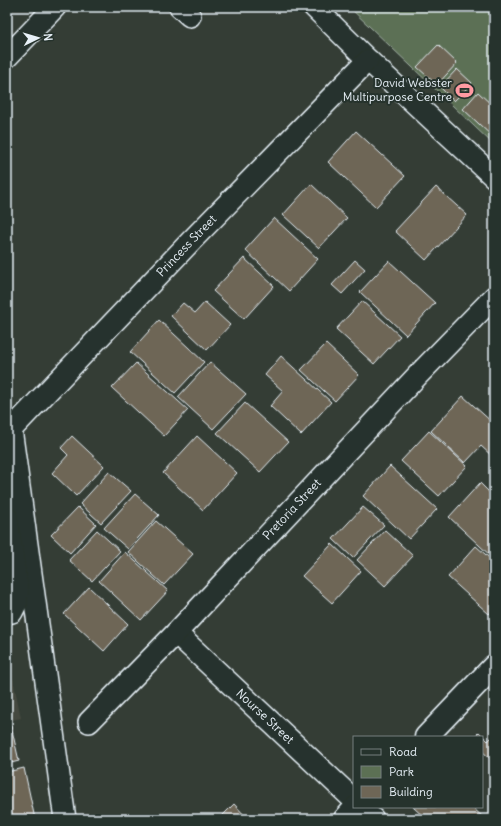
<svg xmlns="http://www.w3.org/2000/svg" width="501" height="826" font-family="Delius,sans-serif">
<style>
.built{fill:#45493f}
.green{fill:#5c7054;stroke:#a2b0a6}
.building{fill:#6e6656;stroke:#e8f1f8}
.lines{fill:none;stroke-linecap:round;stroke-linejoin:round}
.minor-casing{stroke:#e8f1f8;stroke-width:24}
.major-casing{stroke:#e8f1f8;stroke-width:25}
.minor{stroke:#26332d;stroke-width:21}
.major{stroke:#26332d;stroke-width:22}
.labels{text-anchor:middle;stroke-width:4;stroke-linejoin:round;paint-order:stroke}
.poi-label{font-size:12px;fill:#e8f1f8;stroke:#26332d;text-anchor:end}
.street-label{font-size:12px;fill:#e8f1f8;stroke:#26332d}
</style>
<rect width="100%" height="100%" fill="#343d35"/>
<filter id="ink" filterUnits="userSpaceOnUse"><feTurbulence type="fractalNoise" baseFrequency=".025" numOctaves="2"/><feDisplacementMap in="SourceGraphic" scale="8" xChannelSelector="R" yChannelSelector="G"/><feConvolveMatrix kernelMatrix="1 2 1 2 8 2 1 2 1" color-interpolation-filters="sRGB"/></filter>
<g filter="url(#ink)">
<!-- built -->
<path class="built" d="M 7,649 L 21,718 L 7,721 Z"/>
<!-- green -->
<path class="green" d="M 349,7 L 494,7 L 494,145 Z"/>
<!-- building -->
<path class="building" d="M 438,45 L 457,63 L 437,85 L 417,67 Z
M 457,69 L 472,83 L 454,101 L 440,87 Z
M 478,92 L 494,107 L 494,138 L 463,109 Z
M 356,131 L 405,176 L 376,207 L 328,162 Z
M 311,184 L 347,218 L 319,248 L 283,215 Z
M 436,187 L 467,215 L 426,260 L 395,231 Z
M 274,218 L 318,259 L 289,291 L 245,250 Z
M 244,258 L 274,286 L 244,319 L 213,291 Z
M 355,260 L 365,269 L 342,294 L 332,285 Z
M 389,261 L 435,303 L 406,335 L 360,292 Z
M 362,301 L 400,336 L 374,364 L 336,329 Z
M 205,302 L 230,325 L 207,350 L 171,316 L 183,303 L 195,313 Z
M 159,320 L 204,362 L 175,393 L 130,352 Z
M 326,344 L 359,375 L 335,401 L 301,370 Z
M 281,356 L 331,402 L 301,435 L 270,406 L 283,391 L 265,375 Z
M 210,362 L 246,394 L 213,429 L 178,397 Z
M 136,363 L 188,410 L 164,436 L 112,388 Z
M 463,396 L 494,424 L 494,458 L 481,446 L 465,463 L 431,431 Z
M 245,403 L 288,442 L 260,472 L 217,433 Z
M 429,431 L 467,466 L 439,496 L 401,461 Z
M 72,436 L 104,466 L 76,496 L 52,473 L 68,455 L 61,448 Z
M 197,436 L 237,473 L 203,510 L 163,473 Z
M 390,466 L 437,509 L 409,539 L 363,496 Z
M 109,472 L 131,491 L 101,523 L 80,504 Z
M 480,483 L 494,497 L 494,559 L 449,517 Z
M 135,494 L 159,515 L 128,549 L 104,528 Z
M 78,507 L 96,524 L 70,553 L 51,535 Z
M 363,507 L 384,525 L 353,558 L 333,539 Z
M 156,521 L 193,554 L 164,585 L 128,552 Z
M 97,530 L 120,551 L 92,581 L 69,560 Z
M 385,530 L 413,556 L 385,586 L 357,560 Z
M 332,544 L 361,571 L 332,603 L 302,576 Z
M 476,546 L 494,562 L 494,609 L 489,614 L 448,577 Z
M 125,552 L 168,591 L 141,620 L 99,581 Z
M 89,587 L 128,624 L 104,651 L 64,614 Z
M 11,726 L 19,761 L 7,764 L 7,727 Z
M 479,732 L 488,741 L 494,735 L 494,762 L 482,751 L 482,737 L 474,737 Z
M 24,768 L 35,819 L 7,819 L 7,772 Z
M 234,804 L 248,819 L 219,819 Z
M 413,807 L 472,807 L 485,819 L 426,819 Z"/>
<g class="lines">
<defs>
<g id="minor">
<path d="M 180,7 L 190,16"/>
<path d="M 314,7 L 368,60 L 494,177"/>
<path d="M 7,57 L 55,7"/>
<path d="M 11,429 L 65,819"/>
<path id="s1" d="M 7,434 L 191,241 L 368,60"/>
<path d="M 7,517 L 18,591 L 17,602 L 12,612 L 7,613"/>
<path id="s2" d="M 176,633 L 354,800"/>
<path id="s3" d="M 89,722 L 176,633 L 418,375 L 494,297"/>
<path d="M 361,807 L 373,819"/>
</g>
<path id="major" d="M 426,737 L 494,666
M 345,819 L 356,807"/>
</defs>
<!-- minor casing -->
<use href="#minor" class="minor-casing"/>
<!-- major casing -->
<use href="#major" class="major-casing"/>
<!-- minor -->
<use href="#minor" class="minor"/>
<!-- major -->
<use href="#major" class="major"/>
</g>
</g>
<!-- icons -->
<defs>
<symbol id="stadium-bare" viewBox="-9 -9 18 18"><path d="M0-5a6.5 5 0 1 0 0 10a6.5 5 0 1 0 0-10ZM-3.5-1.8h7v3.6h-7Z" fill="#ff9aa2" stroke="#26332d" stroke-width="2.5" paint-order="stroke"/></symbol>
</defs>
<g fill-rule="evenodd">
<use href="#stadium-bare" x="452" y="78" width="25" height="25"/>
</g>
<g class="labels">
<!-- poi labels -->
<g class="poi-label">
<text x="452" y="87">David Webster<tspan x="452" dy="14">Multipurpose Centre</tspan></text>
</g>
<!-- street labels -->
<g class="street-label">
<text dy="4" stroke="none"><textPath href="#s1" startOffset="260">Princess Street</textPath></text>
<text dy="4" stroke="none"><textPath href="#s3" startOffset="294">Pretoria Street</textPath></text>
<text dy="4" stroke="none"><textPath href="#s2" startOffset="122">Nourse Street</textPath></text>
</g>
</g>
<!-- margin -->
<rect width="501" height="826" fill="none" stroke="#26332d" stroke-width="24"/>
<rect x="12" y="12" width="477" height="802" fill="none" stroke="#e8f1f8" stroke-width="1.5" filter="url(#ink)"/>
<!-- legend -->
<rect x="353" y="736" width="130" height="72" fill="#26332d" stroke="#747f7e"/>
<rect x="361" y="749" width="20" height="6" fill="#26332d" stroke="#747f7e"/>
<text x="389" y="756" font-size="12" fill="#e8f1f8">Road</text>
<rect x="361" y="766" width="20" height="12" fill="#5c7054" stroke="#747f7e"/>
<text x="389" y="776" font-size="12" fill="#e8f1f8">Park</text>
<rect x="361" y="786" width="20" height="12" fill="#6e6656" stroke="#747f7e"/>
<text x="389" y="796" font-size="12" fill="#e8f1f8">Building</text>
<!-- north arrow -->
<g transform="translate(38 38) rotate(85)" stroke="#26332d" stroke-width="3" paint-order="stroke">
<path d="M0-3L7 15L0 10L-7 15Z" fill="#e8f1f8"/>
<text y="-6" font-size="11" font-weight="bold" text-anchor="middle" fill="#e8f1f8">N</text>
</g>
</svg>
